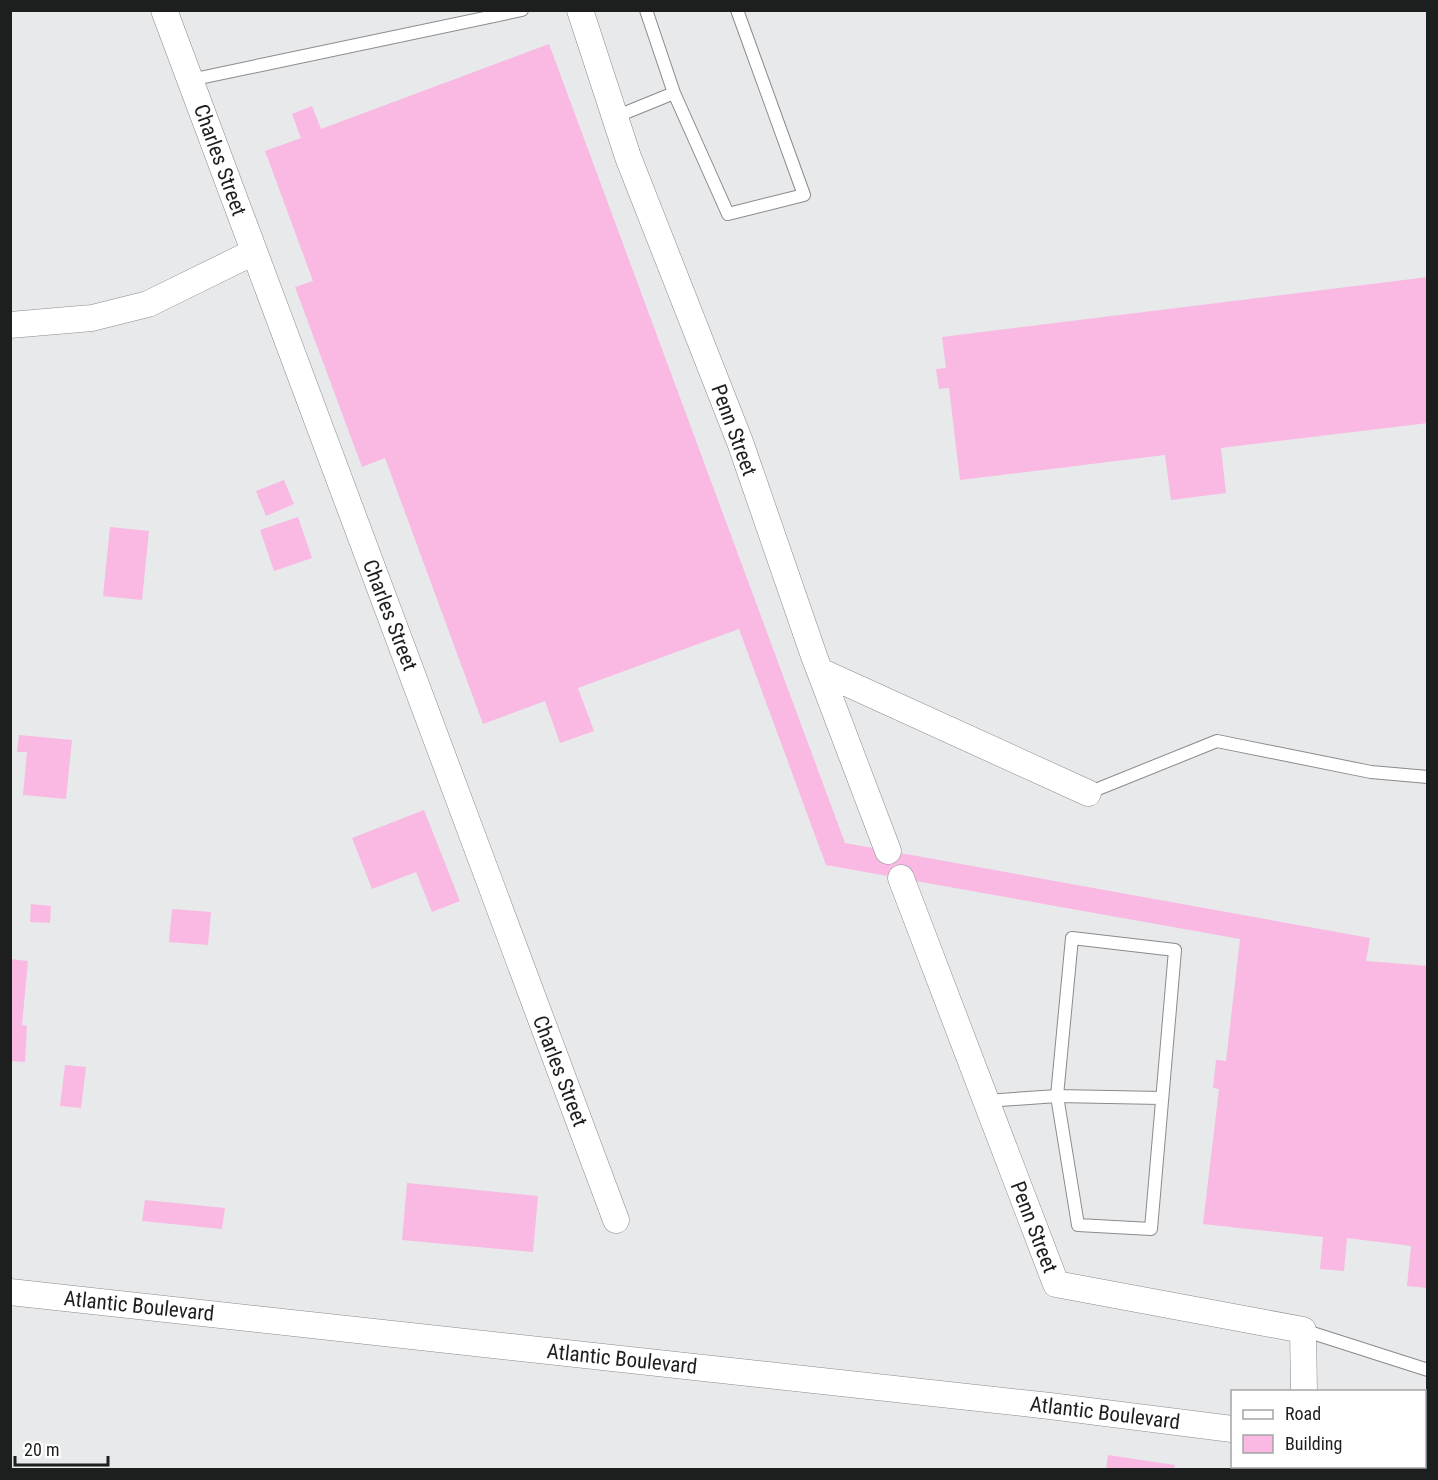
<svg xmlns="http://www.w3.org/2000/svg" width="1438" height="1480" font-family="'Roboto Condensed',sans-serif">
<style>
.building{fill:#f9b9e3}
.lines{fill:none;stroke-linecap:round;stroke-linejoin:round}
.lane-casing{stroke:#898a8c;stroke-width:14}
.street-casing{stroke:#898a8c;stroke-width:27}
.lane{stroke:#fff;stroke-width:12}
.street{stroke:#fff;stroke-width:26}
.labels{text-anchor:middle;stroke-width:4.5;stroke-linejoin:round;paint-order:stroke}
.street-label{font-size:21px;fill:#1d1e1e;stroke:#fff}
</style>
<rect width="100%" height="100%" fill="#e8e9eb"/>
<!-- building -->
<path class="building" d="M 549,44 L 845,843 L 1370,938 L 1366,961 L 1428,966 L 1428,1288 L 1407,1286 L 1411,1246 L 1347,1238 L 1344,1271 L 1320,1269 L 1323,1237 L 1203,1224 L 1219,1089 L 1213,1088 L 1216,1060 L 1226,1061 L 1240,939 L 826,865 L 739,629 L 578,688 L 594,731 L 560,743 L 545,701 L 483,724 L 385,458 L 362,467 L 295,287 L 313,281 L 265,151 L 301,138 L 292,114 L 312,106 L 321,129 Z
M 1428,277 L 1428,423 L 1221,448 L 1226,493 L 1171,500 L 1165,455 L 960,480 L 949,388 L 939,389 L 936,369 L 946,368 L 942,337 Z
M 284,480 L 294,504 L 266,516 L 256,491 Z
M 298,517 L 312,558 L 274,571 L 260,530 Z
M 110,527 L 149,531 L 142,600 L 103,596 Z
M 19,735 L 72,740 L 66,799 L 23,795 L 27,752 L 17,752 Z
M 424,810 L 460,901 L 432,912 L 416,872 L 372,889 L 352,838 Z
M 31,904 L 51,906 L 50,923 L 30,922 Z
M 172,909 L 211,912 L 208,945 L 169,942 Z
M 10,959 L 28,961 L 22,1025 L 27,1026 L 25,1062 L 10,1061 Z
M 65,1065 L 86,1067 L 81,1108 L 60,1106 Z
M 407,1183 L 538,1196 L 533,1252 L 402,1240 Z
M 145,1200 L 225,1208 L 222,1229 L 142,1221 Z
M 1108,1455 L 1175,1465 L 1174,1470 L 1106,1470 Z"/>
<g class="lines">
<defs>
<path id="lane" d="M 646,10 L 674,93
M 190,80 L 522,10
M 615,117 L 674,93 L 728,214 L 804,195 L 737,10
M 1088,793 L 1217,741 L 1371,772 L 1428,777
M 1072,938 L 1175,950 L 1151,1229 L 1078,1225 L 1057,1096 Z
M 986,1101 L 1057,1096 L 1161,1098
M 1303,1330 L 1428,1370"/>
<path id="street" d="M 164,10 L 616,1220
M 580,10 L 628,157 L 740,442 L 814,656 L 888,851
M 10,325 L 92,318 L 148,304 L 254,252
M 820,671 L 1088,793
M 901,878 L 1056,1284 L 1303,1330 L 1304,1392
M 10,1292 L 1050,1406 L 1232,1429
M 1424,1448 L 1428,1448"/>
</defs>
<!-- lane casing -->
<use href="#lane" class="lane-casing"/>
<!-- street casing -->
<use href="#street" class="street-casing"/>
<!-- lane -->
<use href="#lane" class="lane"/>
<!-- street -->
<use href="#street" class="street"/>
</g>
<g class="labels">
<!-- street labels -->
<g class="street-label">
<text transform="translate(220 160) rotate(70)" y="7">Charles Street</text>
<text transform="translate(734 430) rotate(70)" y="7">Penn Street</text>
<text transform="translate(390 615) rotate(69)" y="7">Charles Street</text>
<text transform="translate(560 1071) rotate(69)" y="7">Charles Street</text>
<text transform="translate(1034 1227) rotate(69)" y="7">Penn Street</text>
<text transform="translate(139 1306) rotate(6)" y="7">Atlantic Boulevard</text>
<text transform="translate(622 1359) rotate(6)" y="7">Atlantic Boulevard</text>
<text transform="translate(1105 1413) rotate(7)" y="7">Atlantic Boulevard</text>
</g>
</g>
<!-- border -->
<rect width="1438" height="1480" fill="none" stroke="#1d1e1e" stroke-width="24"/>
<!-- legend -->
<rect x="1231" y="1390" width="195" height="78" fill="#ffffff" stroke="#a5a5a5" stroke-width="1.5"/>
<rect x="1243" y="1410" width="30" height="9" fill="#ffffff" stroke="#a5a5a5" stroke-width="1.5"/>
<text x="1285" y="1420" font-size="18" fill="#1d1e1e">Road</text>
<rect x="1243" y="1435" width="30" height="18" fill="#f9b9e3" stroke="#a5a5a5" stroke-width="1.5"/>
<text x="1285" y="1450" font-size="18" fill="#1d1e1e">Building</text>
<!-- scale -->
<path d="M15 1456v9h93v-9" fill="none" stroke="#1d1e1e" stroke-width="3"/>
<text x="24" y="1456" font-size="18" fill="#1d1e1e" stroke="#ffffff" stroke-width="4.5" paint-order="stroke">20 m</text>
</svg>
